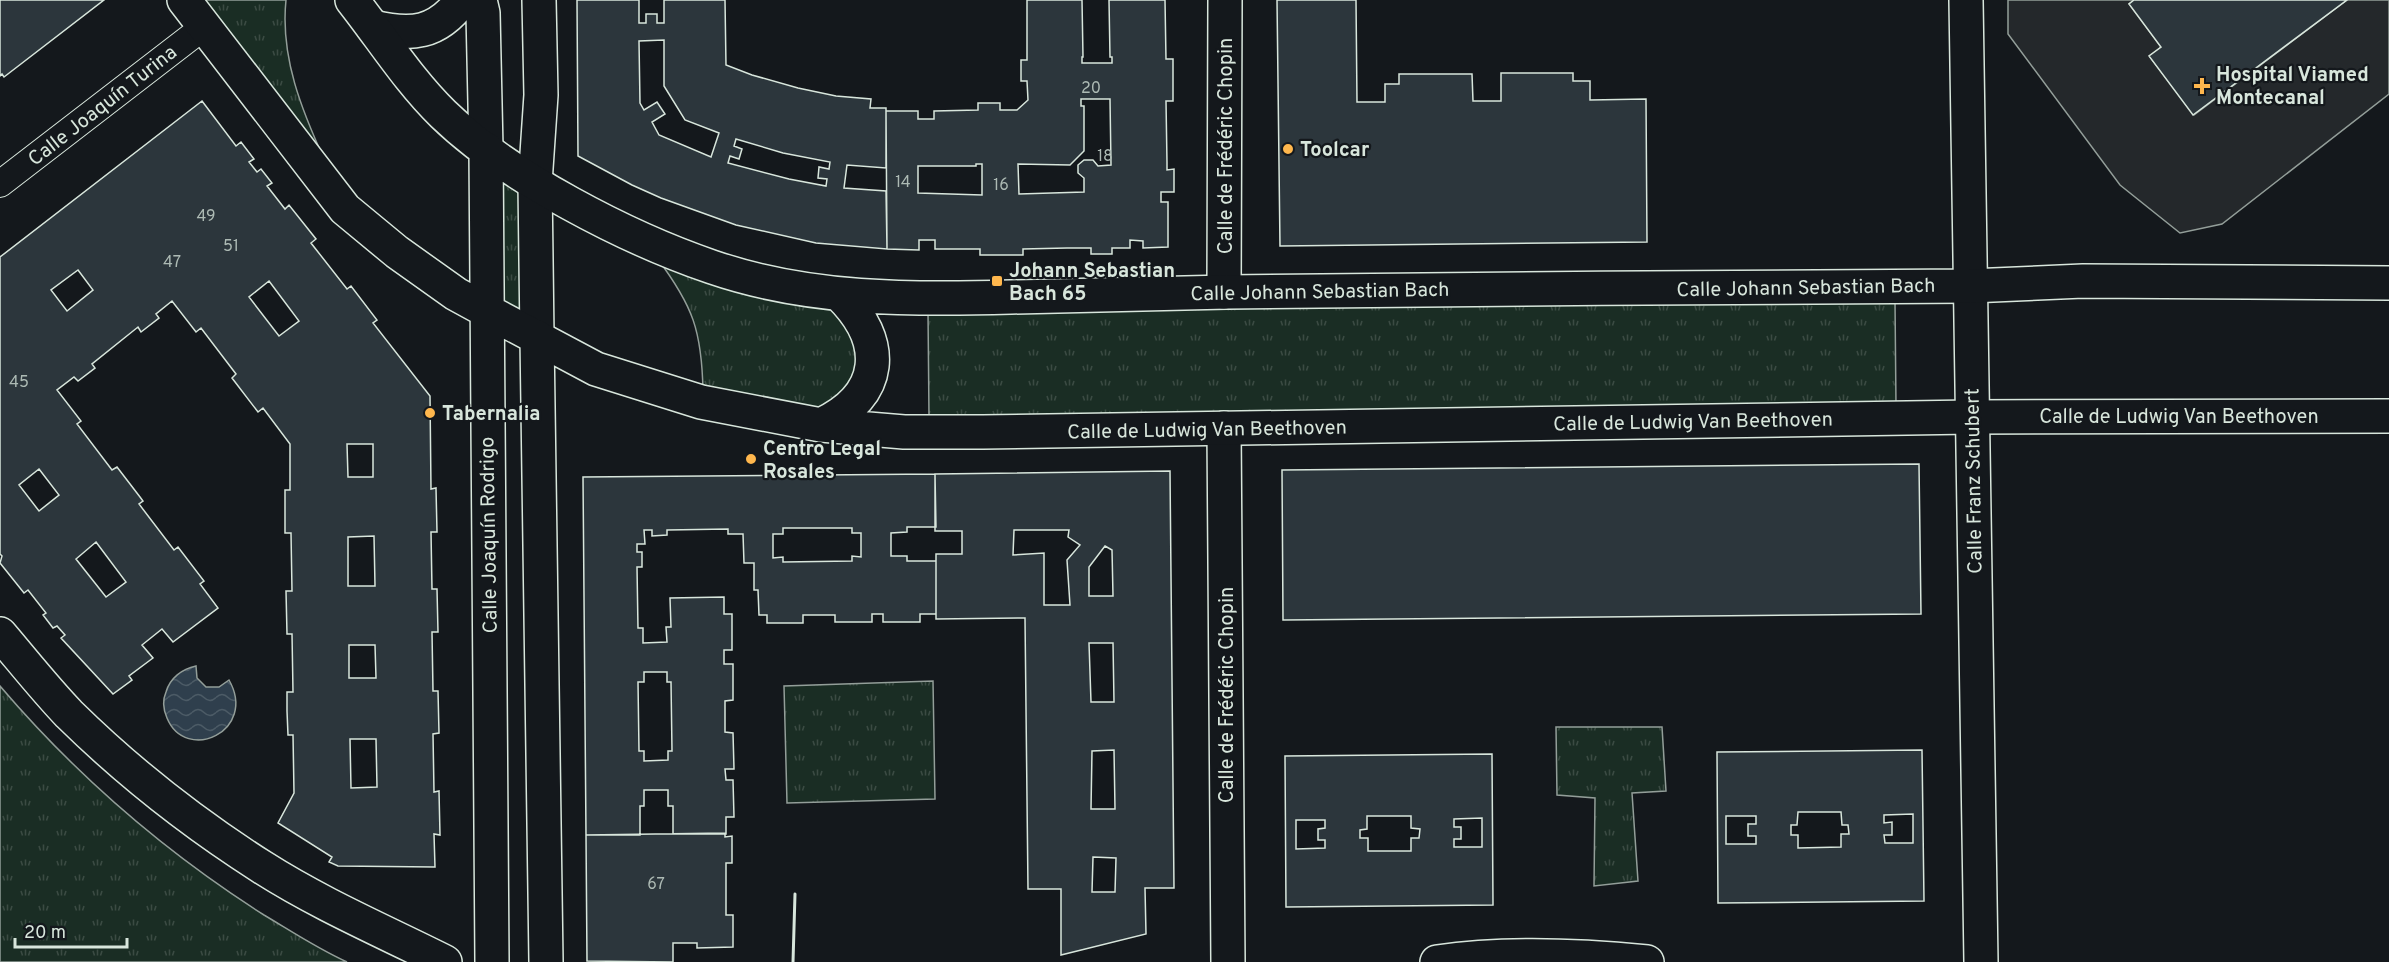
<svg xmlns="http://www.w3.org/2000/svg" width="2389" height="962" font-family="Overpass,sans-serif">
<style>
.grass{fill:url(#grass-tufts);stroke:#939e99;stroke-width:1.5}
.parking{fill:#24282b;stroke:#939e99;stroke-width:1.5}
.water{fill:url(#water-waves);stroke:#939e99;stroke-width:1.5}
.building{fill:#2c363c;stroke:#d8e6dc;stroke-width:1.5;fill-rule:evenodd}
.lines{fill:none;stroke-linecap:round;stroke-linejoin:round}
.pedestrian-casing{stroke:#d8e6dc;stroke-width:28}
.minor-casing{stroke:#d8e6dc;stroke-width:36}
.tertiary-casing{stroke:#d8e6dc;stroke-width:36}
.pedestrian{stroke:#14181c;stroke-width:26}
.minor{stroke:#14181c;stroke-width:33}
.tertiary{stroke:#14181c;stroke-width:33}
.wall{stroke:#d8e6dc;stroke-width:3}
.poi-dot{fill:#ffb74d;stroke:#14181c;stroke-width:2}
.labels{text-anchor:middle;stroke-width:4.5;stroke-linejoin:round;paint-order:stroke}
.number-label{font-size:16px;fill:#adbab4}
.poi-label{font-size:20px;font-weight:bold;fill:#d8e6dc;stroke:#14181c;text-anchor:start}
.street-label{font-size:20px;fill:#d8e6dc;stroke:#14181c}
</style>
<defs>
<pattern id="grass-tufts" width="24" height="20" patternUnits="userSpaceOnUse" patternTransform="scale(1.5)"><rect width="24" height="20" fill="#1a2d24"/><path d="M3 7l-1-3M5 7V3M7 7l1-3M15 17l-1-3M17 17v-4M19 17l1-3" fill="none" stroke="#3b4b43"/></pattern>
<pattern id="water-waves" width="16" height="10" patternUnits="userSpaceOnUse" patternTransform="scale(1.5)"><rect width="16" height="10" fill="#2f3f4d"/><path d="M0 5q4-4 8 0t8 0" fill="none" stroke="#4c5b66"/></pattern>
</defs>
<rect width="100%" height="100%" fill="#14181c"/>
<!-- grass -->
<path class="grass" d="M 199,0 L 286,0 C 280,57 302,111 325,161 Z
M 503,175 L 521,189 L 525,314 L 505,303 L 500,295 Z
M 657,258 L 833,307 L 859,338 L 857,381 L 816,412 L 703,392 C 702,331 693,306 657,258 Z
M 1895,301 L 1896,406 L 929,416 L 928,312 Z
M 933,681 L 935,799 L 787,803 L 784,686 Z
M 0,686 C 76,775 165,852 264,915 C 291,931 318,949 347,962 L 0,962 Z
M 1556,727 L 1662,727 L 1666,791 L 1632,793 L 1638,881 L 1594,886 L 1595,798 L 1557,795 Z"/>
<!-- parking -->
<path class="parking" d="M 2008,0 L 2134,0 L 2129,4 L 2161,47 L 2150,57 L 2194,115 L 2347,0 L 2389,0 L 2389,94 L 2222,224 L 2180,233 L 2120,185 L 2008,34 Z"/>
<!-- water -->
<path class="water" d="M 196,666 L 197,678 L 206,687 L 219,687 L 229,680 C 258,731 186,764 167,718 C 163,709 162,701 166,692 C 170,678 182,669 196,666 Z"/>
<!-- building -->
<path class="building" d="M 0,0 L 104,0 L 4,77 L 2,74 L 0,76 Z
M 577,0 L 639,0 L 639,23 L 646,23 L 646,14 L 657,14 L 657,23 L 664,23 L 664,0 L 725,0 L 726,65 L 752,75 L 798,88 L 836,96 L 871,99 L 870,108 L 886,108 L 886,168 L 847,165 L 844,188 L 886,191 L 887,249 L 816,243 L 736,225 L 661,198 L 632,185 L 578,156 ZM 664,40 L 664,86 L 685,120 L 719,133 L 711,157 L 659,135 L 652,122 L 665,114 L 657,102 L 644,110 L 640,103 L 639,41 ZM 736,139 L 783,153 L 830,162 L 829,169 L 819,167 L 818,178 L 827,179 L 826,186 L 789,179 L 728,163 L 730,156 L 739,159 L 742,149 L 734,146 Z
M 1027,0 L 1082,0 L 1083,57 L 1082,57 L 1082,63 L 1112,63 L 1112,57 L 1110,57 L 1109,0 L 1165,0 L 1166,59 L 1173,59 L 1173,101 L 1166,101 L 1167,163 L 1167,170 L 1174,169 L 1174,192 L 1161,192 L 1161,202 L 1168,202 L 1168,247 L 1143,248 L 1143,241 L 1130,240 L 1130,248 L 1112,248 L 1112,254 L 1091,254 L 1091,248 L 1067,248 L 1023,249 L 1023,255 L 980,255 L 980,249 L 935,249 L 935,240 L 919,240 L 919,250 L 887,249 L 886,111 L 918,111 L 918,119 L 934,119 L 934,111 L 978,110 L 978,103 L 1000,103 L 1000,110 L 1017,110 L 1028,100 L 1027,81 L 1021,81 L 1021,60 L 1027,60 ZM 1081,99 L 1110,99 L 1111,165 L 1098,166 L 1093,160 L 1084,160 L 1078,165 L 1078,173 L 1084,178 L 1084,192 L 1019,194 L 1018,164 L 1070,165 L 1084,151 L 1084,106 L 1081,106 ZM 976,164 L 982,164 L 982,195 L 918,193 L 918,166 L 976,166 Z
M 1277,0 L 1356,0 L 1357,102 L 1385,102 L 1385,84 L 1399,84 L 1399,74 L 1472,74 L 1473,101 L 1501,101 L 1501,73 L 1573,73 L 1573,81 L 1590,81 L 1590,100 L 1646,99 L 1647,242 L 1280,246 Z
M 2134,0 L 2347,0 L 2193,115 L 2149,56 L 2161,47 L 2129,4 Z
M 202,101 L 236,146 L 241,142 L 254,159 L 249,162 L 257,172 L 261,169 L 272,183 L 267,186 L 285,209 L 289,205 L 316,239 L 311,243 L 347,289 L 351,286 L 377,320 L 373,323 L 430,396 L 431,489 L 436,488 L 437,532 L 431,532 L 432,589 L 437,589 L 438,632 L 432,632 L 433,691 L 438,691 L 439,733 L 433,734 L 434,792 L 439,791 L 440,835 L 434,834 L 435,867 L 338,866 L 329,862 L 332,857 L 278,823 L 294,793 L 293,735 L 288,735 L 287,711 L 287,692 L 293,692 L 292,634 L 287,634 L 286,591 L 292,591 L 291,533 L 285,533 L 285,490 L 290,490 L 290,444 L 263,408 L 258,412 L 232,378 L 236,374 L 201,328 L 196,332 L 172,301 L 156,314 L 159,318 L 141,332 L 138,327 L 92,364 L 95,368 L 78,381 L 74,377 L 57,390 L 81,421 L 77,424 L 112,470 L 117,467 L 140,497 L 143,501 L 139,504 L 174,550 L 178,547 L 204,581 L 200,584 L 218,608 L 173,642 L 162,629 L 142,645 L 153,658 L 129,676 L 132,680 L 113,694 L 61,638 L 65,635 L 57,626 L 53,628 L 43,615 L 46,613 L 28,590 L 24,593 L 0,563 L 2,556 L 0,554 L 0,257 ZM 78,270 L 93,290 L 67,311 L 51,290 ZM 269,281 L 299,321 L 279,336 L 249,297 ZM 347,444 L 373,444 L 373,477 L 348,477 ZM 39,469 L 59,495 L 39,511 L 19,485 ZM 374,536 L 375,586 L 348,586 L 348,537 ZM 96,542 L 126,582 L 106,597 L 76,559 ZM 349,645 L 375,645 L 376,678 L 349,678 ZM 350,739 L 376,739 L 377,787 L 351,788 Z
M 1919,464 L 1921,614 L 1283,620 L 1282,470 Z
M 1170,471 L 1174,888 L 1145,888 L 1146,934 L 1061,955 L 1061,889 L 1028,889 L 1025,618 L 936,619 L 936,554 L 962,554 L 962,531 L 935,531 L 935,474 ZM 1014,530 L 1069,530 L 1068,537 L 1080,545 L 1067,560 L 1070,605 L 1044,605 L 1044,553 L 1013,555 ZM 1105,546 L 1112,550 L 1113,596 L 1089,596 L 1089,567 ZM 1089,643 L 1113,643 L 1114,702 L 1091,702 ZM 1114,750 L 1115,809 L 1091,809 L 1092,751 ZM 1093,857 L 1116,858 L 1115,892 L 1092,892 Z
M 935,474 L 936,527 L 907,527 L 907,532 L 891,533 L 891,556 L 907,556 L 907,561 L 936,561 L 936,614 L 920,614 L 920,622 L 883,622 L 883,614 L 872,614 L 872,622 L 835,622 L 835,615 L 803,615 L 803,623 L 767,623 L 767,615 L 759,615 L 758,590 L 754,590 L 754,563 L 744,563 L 743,534 L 728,534 L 728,529 L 667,530 L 667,535 L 652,536 L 652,530 L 644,530 L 645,544 L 637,544 L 637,552 L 642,552 L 642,567 L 637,567 L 638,628 L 643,628 L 643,643 L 667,642 L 666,627 L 671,627 L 670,598 L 724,597 L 724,614 L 732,614 L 732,650 L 724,650 L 724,664 L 733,664 L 733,700 L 725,701 L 725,732 L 733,733 L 734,769 L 725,769 L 726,780 L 733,780 L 734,817 L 726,817 L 726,834 L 673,834 L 673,806 L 668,806 L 668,790 L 644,790 L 644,806 L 640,806 L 640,835 L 586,835 L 583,477 ZM 783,528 L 852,528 L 852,533 L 861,533 L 861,557 L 852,556 L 852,561 L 783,562 L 783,557 L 773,558 L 773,534 L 783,534 ZM 644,672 L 667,672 L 667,682 L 671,682 L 672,751 L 668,751 L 668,760 L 644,761 L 644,751 L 639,751 L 638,682 L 644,682 Z
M 1922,750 L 1924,901 L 1718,903 L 1717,752 ZM 1798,812 L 1841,812 L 1842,825 L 1848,825 L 1849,834 L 1841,834 L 1841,847 L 1798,848 L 1798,835 L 1791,835 L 1791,825 L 1797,825 ZM 1913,814 L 1913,843 L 1885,843 L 1884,835 L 1892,835 L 1892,822 L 1884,823 L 1884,815 ZM 1726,816 L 1756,816 L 1756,824 L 1748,824 L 1748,836 L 1756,836 L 1756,844 L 1726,844 Z
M 1492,754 L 1493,905 L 1286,907 L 1285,756 ZM 1367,816 L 1411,816 L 1411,828 L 1420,829 L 1419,838 L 1411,838 L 1411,851 L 1368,851 L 1368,838 L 1360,838 L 1360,830 L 1367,829 ZM 1482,818 L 1482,847 L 1454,847 L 1454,839 L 1461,839 L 1461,827 L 1454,827 L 1454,819 ZM 1296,820 L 1325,820 L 1325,828 L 1318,829 L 1318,840 L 1325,840 L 1325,848 L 1296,849 Z
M 725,833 L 725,837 L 732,836 L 732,863 L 726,863 L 726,915 L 733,915 L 733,947 L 697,948 L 697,943 L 673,943 L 673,962 L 587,961 L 586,835 Z"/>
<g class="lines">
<defs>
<path id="pedestrian" d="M 0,184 L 205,26"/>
<path id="minor" d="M 480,0 L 483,13 L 486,149
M 1966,0 L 1981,962
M 373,27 C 411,36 437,34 462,0
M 1224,292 L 1225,0
M 537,337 L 535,183 L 541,95 L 539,0
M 1224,428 L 1228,962
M 0,634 C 23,661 45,689 69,714 C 127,771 193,823 262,867 C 320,904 383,931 445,962
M 1437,962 C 1506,952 1577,955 1647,962"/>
<path id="tertiary" d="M 184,0 L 345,209 L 397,252 L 456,294 L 489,312 L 596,369 L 701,402 L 821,425 L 904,432 L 983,432 L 1972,417 L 2389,416
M 352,0 C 382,38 409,81 443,114 C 508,177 627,238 712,267 C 808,300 911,300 1011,297 C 1083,295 1155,293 1227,292 C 1475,289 1722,287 1970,286 L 2083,281 L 2389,283
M 486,149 L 492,962
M 537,337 L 546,962
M 821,425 C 884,395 888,342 839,294"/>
</defs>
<!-- pedestrian casing -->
<use href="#pedestrian" class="pedestrian-casing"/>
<!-- minor casing -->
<use href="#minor" class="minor-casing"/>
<!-- tertiary casing -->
<use href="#tertiary" class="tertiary-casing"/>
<!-- pedestrian -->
<use href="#pedestrian" class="pedestrian"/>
<!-- minor -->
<use href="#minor" class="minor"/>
<!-- tertiary -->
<use href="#tertiary" class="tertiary"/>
<!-- wall -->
<path class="wall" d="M 793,962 L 795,894"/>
</g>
<!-- markers -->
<g class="poi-dot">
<path d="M2199 77h6v6h6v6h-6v6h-6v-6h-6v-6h6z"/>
<circle cx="1288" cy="149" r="6"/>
<rect x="991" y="275" width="12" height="12" rx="3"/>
<circle cx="430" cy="413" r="6"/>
<circle cx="751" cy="459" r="6"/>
</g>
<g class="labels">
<!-- number labels -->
<g class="number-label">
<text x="1091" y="93">20</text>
<text x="1105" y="161">18</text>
<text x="903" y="187">14</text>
<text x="1001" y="190">16</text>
<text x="206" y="221">49</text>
<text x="231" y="251">51</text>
<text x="172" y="267">47</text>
<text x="19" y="387">45</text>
<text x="656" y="889">67</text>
</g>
<!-- poi labels -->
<g class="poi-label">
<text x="2216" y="81">Hospital Viamed<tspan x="2216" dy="23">Montecanal</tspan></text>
<text x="1300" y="156">Toolcar</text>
<text x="1009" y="277">Johann Sebastian<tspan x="1009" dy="23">Bach 65</tspan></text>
<text x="442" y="420">Tabernalia</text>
<text x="763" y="455">Centro Legal<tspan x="763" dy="23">Rosales</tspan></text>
</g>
<!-- street labels -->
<g class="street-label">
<text transform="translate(102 105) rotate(-38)" y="7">Calle Joaquín Turina</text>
<text transform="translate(1225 146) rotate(-90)" y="7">Calle de Frédéric Chopin</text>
<text transform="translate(1806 287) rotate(-1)" y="7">Calle Johann Sebastian Bach</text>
<text transform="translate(1320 291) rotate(-1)" y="7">Calle Johann Sebastian Bach</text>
<text x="2179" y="423">Calle de Ludwig Van Beethoven</text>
<text transform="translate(1693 421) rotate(-1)" y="7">Calle de Ludwig Van Beethoven</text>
<text transform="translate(1207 429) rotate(-1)" y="7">Calle de Ludwig Van Beethoven</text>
<text transform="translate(1973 481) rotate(-91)" y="7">Calle Franz Schubert</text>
<text transform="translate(488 535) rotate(-91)" y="7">Calle Joaquín Rodrigo</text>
<text transform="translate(1226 695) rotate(-90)" y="7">Calle de Frédéric Chopin</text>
</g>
</g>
<!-- scale -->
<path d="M15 938v9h112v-9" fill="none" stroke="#d8e6dc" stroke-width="3"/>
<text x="24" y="938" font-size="18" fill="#d8e6dc" stroke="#14181c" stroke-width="4.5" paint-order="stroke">20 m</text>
</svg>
